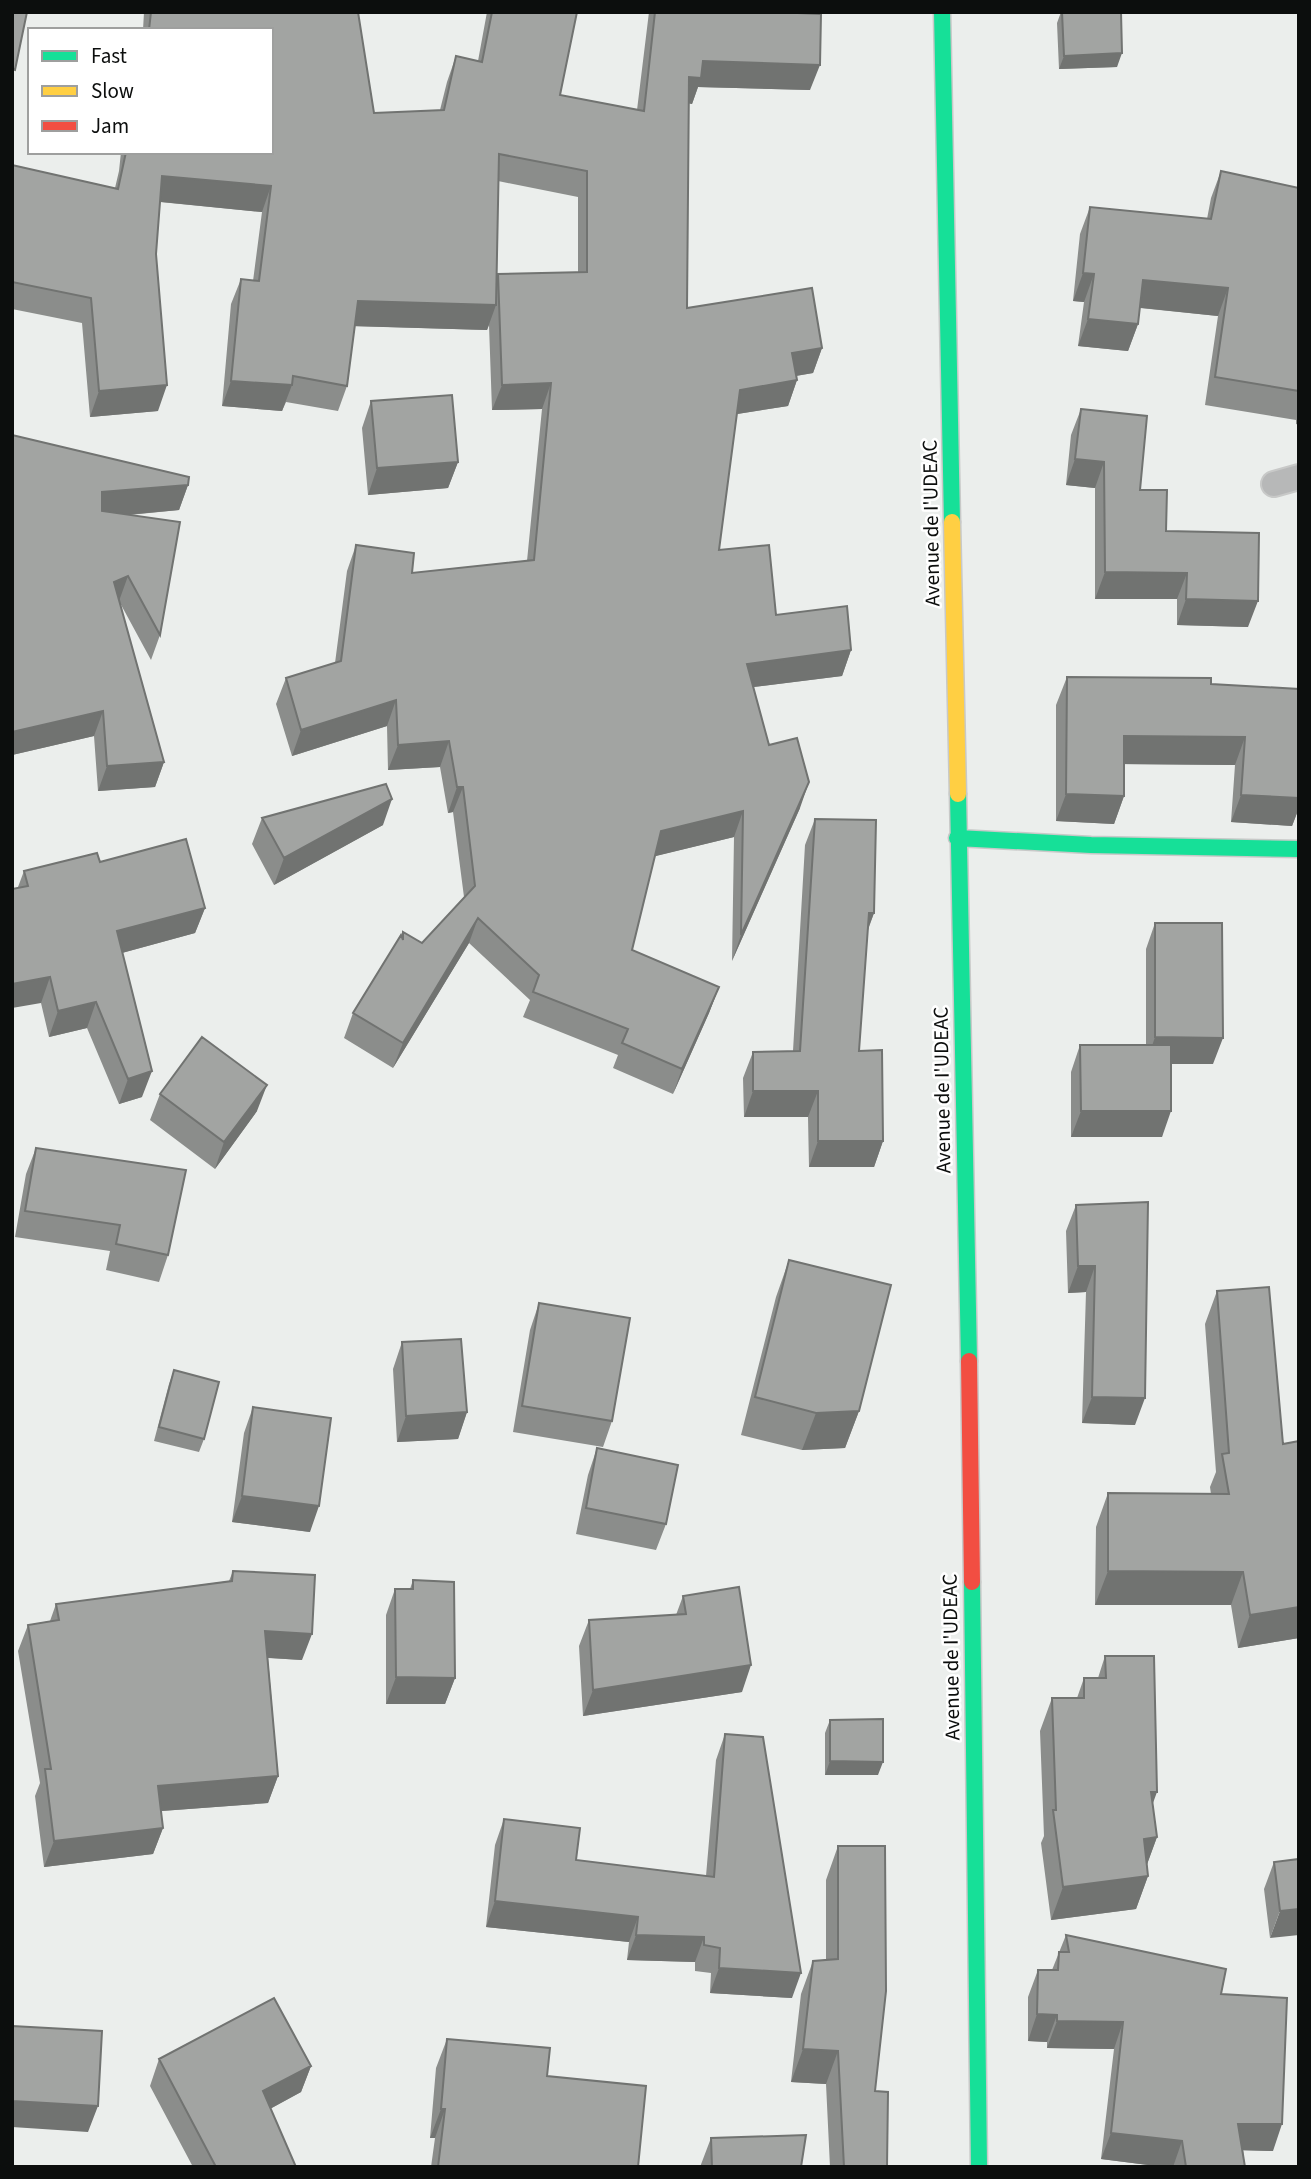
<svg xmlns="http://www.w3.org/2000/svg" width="1311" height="2179" font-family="'Source Sans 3',sans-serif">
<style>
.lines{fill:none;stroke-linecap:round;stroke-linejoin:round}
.lane-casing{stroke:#c8c9c8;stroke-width:28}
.fast-casing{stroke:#c8c9c8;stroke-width:19}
.slow-casing{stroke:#c8c9c8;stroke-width:19}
.jam-casing{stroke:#c8c9c8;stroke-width:19}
.lane{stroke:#b7b8b8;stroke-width:24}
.fast{stroke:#16e098;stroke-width:16}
.slow{stroke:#ffcf43;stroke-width:16}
.jam{stroke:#f24e42;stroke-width:16}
.wall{fill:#8b8d8b;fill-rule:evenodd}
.shaded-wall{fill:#717371}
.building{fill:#a2a4a2;stroke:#717371;stroke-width:2}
.labels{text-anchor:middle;stroke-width:5;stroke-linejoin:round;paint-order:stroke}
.street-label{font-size:21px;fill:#0c0e0d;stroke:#fff}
</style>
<rect width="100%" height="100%" fill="#ebeeec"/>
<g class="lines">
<defs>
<path id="lane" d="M 1274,484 L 1299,477"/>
<path id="fast" d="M 942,12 L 952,522
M 958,794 L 969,1361
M 957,838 L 1091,845 L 1299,849
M 972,1582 L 979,2167"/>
<path id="slow" d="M 952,522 L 958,794"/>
<path id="jam" d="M 969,1361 L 972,1582"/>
</defs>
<!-- lane casing -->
<use href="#lane" class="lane-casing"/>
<!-- fast casing -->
<use href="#fast" class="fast-casing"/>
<!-- slow casing -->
<use href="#slow" class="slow-casing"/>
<!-- jam casing -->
<use href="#jam" class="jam-casing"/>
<!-- lane -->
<use href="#lane" class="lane"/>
<!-- fast -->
<use href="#fast" class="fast"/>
<!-- slow -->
<use href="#slow" class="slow"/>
<!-- jam -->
<use href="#jam" class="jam"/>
</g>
<!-- wall -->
<path class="wall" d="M 144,12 L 358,12 L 374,113 L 440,110 L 447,82 L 456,56 L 478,61 L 487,12 L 577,12 L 560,95 L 637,110 L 649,12 L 774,12 L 810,90 L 698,87 L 692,104 L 689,103 L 687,308 L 822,348 L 813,373 L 796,376 L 797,380 L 788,406 L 737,414 L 719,550 L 776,615 L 851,650 L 842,676 L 753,687 L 769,745 L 800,808 L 732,961 L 734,837 L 655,856 L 632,950 L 719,987 L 709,1013 L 673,1094 L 613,1068 L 618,1055 L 523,1017 L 530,1000 L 469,943 L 393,1068 L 344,1038 L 353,1013 L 401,936 L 403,932 L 422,943 L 464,897 L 453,812 L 448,813 L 440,767 L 388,770 L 387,726 L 292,756 L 276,704 L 286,678 L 335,663 L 347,571 L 356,545 L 412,573 L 527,561 L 542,409 L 492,410 L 489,325 L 487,330 L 355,326 L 347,386 L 338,411 L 286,402 L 282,411 L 222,406 L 231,304 L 241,279 L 253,281 L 262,212 L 160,202 L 156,254 L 158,411 L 90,417 L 82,323 L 12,309 L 12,165 L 115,188 L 119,171 L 121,152 L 271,152 L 271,30 L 143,30 ZM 498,181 L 578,197 L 578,272 L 497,276 Z
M 1061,12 L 1121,12 L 1117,67 L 1059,69 L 1057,23 Z
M 1221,171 L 1299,188 L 1299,425 L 1296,424 L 1296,420 L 1205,405 L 1218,316 L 1140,308 L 1138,324 L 1128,351 L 1078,346 L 1084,302 L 1073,301 L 1080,234 L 1090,207 L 1207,219 L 1211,198 Z
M 371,401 L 458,462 L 448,488 L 368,495 L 362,428 Z
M 1081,409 L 1140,490 L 1166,531 L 1248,627 L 1177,625 L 1177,599 L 1095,599 L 1095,488 L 1066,485 L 1071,435 Z
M 12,435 L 188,485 L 179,510 L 129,515 L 160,635 L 151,660 L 119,601 L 164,762 L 155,787 L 98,791 L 94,736 L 12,755 Z
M 1067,677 L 1299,689 L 1299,813 L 1297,813 L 1292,826 L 1231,822 L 1235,765 L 1124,764 L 1124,796 L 1114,824 L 1056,821 L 1056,705 Z
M 262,818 L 383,825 L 274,885 L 252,844 Z
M 815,819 L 874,913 L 868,930 L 859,1051 L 883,1141 L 874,1167 L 809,1167 L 808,1117 L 744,1117 L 743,1078 L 753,1052 L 793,1051 L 805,845 Z
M 100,862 L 205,908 L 195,933 L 122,953 L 142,1097 L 119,1104 L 87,1028 L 49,1037 L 41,1003 L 18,887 L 24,871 Z
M 1155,923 L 1213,1064 L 1171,1064 L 1162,1137 L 1071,1137 L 1071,1072 L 1080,1045 L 1146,1045 L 1146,949 Z
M 160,1094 L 257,1111 L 215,1169 L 150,1120 Z
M 36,1148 L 168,1255 L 159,1282 L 106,1270 L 110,1251 L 15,1237 L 26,1174 Z
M 1148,1202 L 1135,1425 L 1082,1423 L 1086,1292 L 1068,1293 L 1066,1231 L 1076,1205 Z
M 789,1260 L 859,1411 L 845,1448 L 802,1450 L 741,1435 L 776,1297 Z
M 1217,1291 L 1283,1444 L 1299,1441 L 1299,1638 L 1238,1648 L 1231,1605 L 1095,1605 L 1096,1527 L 1108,1493 L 1211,1494 L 1210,1487 L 1216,1472 L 1205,1324 Z
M 539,1303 L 612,1421 L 603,1447 L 513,1432 L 530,1330 Z
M 402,1342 L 467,1412 L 458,1439 L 397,1442 L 393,1369 Z
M 174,1370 L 204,1439 L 199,1452 L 154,1441 L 169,1384 Z
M 253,1407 L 310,1532 L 232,1522 L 244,1433 Z
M 597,1448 L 666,1524 L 656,1550 L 576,1534 L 588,1475 Z
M 233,1571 L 302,1660 L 268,1658 L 278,1776 L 268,1803 L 161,1811 L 163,1828 L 153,1854 L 44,1867 L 35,1796 L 40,1783 L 18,1651 L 28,1625 L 50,1621 L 56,1604 L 229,1581 Z
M 413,1580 L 455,1678 L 445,1704 L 386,1704 L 386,1615 L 395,1589 L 410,1589 Z
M 683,1596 L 742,1692 L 583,1716 L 579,1646 L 589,1620 L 676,1615 Z
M 1105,1656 L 1153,1805 L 1157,1837 L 1147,1864 L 1148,1876 L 1136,1909 L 1051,1920 L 1041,1843 L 1044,1836 L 1040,1731 L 1052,1698 L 1077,1698 L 1084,1678 L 1098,1678 Z
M 830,1720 L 878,1775 L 825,1775 L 825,1733 Z
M 725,1734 L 792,1998 L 710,1993 L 711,1973 L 695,1971 L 695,1962 L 627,1960 L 629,1942 L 486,1927 L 495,1845 L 504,1819 L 576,1860 L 706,1876 L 716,1760 Z
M 838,1846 L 875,2091 L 887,2167 L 830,2167 L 826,2084 L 791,2082 L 801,1994 L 813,1961 L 826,1960 L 826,1880 Z
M 1299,1859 L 1270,1938 L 1264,1889 L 1274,1862 Z
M 1066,1935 L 1221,1994 L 1273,2151 L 1243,2150 L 1245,2167 L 1164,2167 L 1101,2159 L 1114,2049 L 1047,2048 L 1047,2042 L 1028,2041 L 1028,1997 L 1038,1970 L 1052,1970 Z
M 447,2039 L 547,2076 L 638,2167 L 431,2167 L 435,2138 L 430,2138 L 436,2068 Z
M 159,2059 L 311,2066 L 301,2092 L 270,2109 L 296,2167 L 193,2167 L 150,2086 Z
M 711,2138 L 801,2167 L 700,2167 Z"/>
<!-- shaded-wall -->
<path class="shaded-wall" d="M 1122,53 L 1117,67 L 1059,69 L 1064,56 Z
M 703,61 L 820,65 L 810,90 L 698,87 L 692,104 L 680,102 L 689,77 Z
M 162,176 L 271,186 L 262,212 L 152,201 Z
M 1083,273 L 1094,274 L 1084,302 L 1073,301 Z
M 1143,280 L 1228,288 L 1218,316 L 1133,307 Z
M 358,301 L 496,305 L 487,330 L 349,326 Z
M 1088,319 L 1138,324 L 1128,351 L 1078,346 Z
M 822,348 L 813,373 L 783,378 L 792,353 Z
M 797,380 L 788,406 L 731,415 L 740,390 Z
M 231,381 L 292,385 L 282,411 L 222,406 Z
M 551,383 L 542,409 L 492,410 L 502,385 Z
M 167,385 L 158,411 L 90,417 L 99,391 Z
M 1075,459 L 1104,462 L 1095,488 L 1066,485 Z
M 458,462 L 448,488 L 368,495 L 377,468 Z
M 188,485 L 179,510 L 93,518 L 102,492 Z
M 1105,572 L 1187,573 L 1177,599 L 1095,599 Z
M 128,576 L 119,601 L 114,582 Z
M 1186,599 L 1258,601 L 1248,627 L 1177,625 Z
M 851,650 L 842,676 L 737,689 L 747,664 Z
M 396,700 L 387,726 L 292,756 L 301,730 Z
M 103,711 L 94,736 L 12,755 L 12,732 Z
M 1124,736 L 1245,737 L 1235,765 L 1114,764 Z
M 449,741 L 440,767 L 388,770 L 398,745 Z
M 164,762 L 155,787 L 98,791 L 107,766 Z
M 809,782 L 800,808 L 732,961 L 741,935 Z
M 457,787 L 463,787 L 453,812 L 448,813 Z
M 1066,794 L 1124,796 L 1114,824 L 1056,821 Z
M 1241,795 L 1299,797 L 1299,813 L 1297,813 L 1292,826 L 1231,822 Z
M 392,799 L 383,825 L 274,885 L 284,858 Z
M 743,811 L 734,837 L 652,857 L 661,831 Z
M 205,908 L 195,933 L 107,957 L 117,931 Z
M 869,913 L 874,913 L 864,939 Z
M 478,918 L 469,943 L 393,1068 L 403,1043 Z
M 50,977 L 41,1003 L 12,1008 L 12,984 Z
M 719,987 L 709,1013 L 673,1094 L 682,1069 Z
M 96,1002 L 87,1028 L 49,1037 L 58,1011 Z
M 1155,1037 L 1223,1038 L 1213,1064 L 1146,1064 Z
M 152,1071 L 142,1097 L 119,1104 L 128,1079 Z
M 267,1085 L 257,1111 L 215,1169 L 224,1142 Z
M 753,1091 L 818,1091 L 808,1117 L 744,1117 Z
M 1081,1111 L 1171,1111 L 1162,1137 L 1071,1137 Z
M 818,1141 L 883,1141 L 874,1167 L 809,1167 Z
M 1078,1266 L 1095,1266 L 1086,1292 L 1068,1293 Z
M 1092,1397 L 1145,1398 L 1135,1425 L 1082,1423 Z
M 859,1411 L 845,1448 L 802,1450 L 816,1413 Z
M 467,1412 L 458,1439 L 397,1442 L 406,1416 Z
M 242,1496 L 319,1506 L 310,1532 L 232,1522 Z
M 1108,1571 L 1243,1572 L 1231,1605 L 1095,1605 Z
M 1299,1607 L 1299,1638 L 1238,1648 L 1250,1615 Z
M 265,1631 L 312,1634 L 302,1660 L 256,1657 Z
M 751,1665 L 742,1692 L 583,1716 L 593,1690 Z
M 396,1677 L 455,1678 L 445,1704 L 386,1704 Z
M 830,1761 L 883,1762 L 878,1775 L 825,1775 Z
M 278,1776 L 268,1803 L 148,1812 L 158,1786 Z
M 1151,1792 L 1157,1792 L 1145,1825 Z
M 163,1828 L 153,1854 L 44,1867 L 54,1841 Z
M 1157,1837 L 1145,1870 L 1144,1839 Z
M 1148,1876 L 1136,1909 L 1051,1920 L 1063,1887 Z
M 495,1901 L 638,1917 L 629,1942 L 486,1927 Z
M 1299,1909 L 1299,1935 L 1270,1938 L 1280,1911 Z
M 636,1935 L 704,1937 L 695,1962 L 627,1960 Z
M 719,1968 L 801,1973 L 792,1998 L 710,1993 Z
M 1037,2014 L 1057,2015 L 1047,2042 L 1028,2041 Z
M 1057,2021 L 1123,2022 L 1114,2049 L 1047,2048 Z
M 803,2049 L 838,2051 L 826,2084 L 791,2082 Z
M 311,2066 L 301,2092 L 253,2118 L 263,2091 Z
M 12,2101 L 98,2106 L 88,2132 L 12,2127 Z
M 441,2109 L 445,2109 L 435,2138 L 430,2138 Z
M 1238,2124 L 1282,2124 L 1273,2151 L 1229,2150 Z
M 1111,2133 L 1182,2141 L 1173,2167 L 1164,2167 L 1101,2159 Z"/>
<!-- building -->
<path class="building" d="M 12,12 L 27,12 L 15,70 L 12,69 Z
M 151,12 L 358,12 L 374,113 L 444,110 L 456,56 L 482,62 L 492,12 L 577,12 L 560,95 L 644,111 L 655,12 L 774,12 L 821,14 L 820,65 L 703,61 L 701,78 L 689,77 L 687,308 L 812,288 L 822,348 L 792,353 L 797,380 L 740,390 L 719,550 L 769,545 L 776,615 L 847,606 L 851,650 L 747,664 L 769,745 L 797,738 L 809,782 L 741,935 L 743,811 L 661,831 L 632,950 L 719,987 L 682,1069 L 622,1043 L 628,1029 L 533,992 L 539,975 L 478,918 L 403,1043 L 353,1013 L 401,935 L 403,940 L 403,932 L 422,943 L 475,886 L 463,787 L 457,787 L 449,741 L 398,745 L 396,700 L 301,730 L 286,678 L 341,661 L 356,545 L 414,553 L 412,573 L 534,560 L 551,383 L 502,385 L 498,274 L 587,272 L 587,171 L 499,154 L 496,305 L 358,301 L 347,386 L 293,376 L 292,385 L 231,381 L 241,279 L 259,281 L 271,186 L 162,176 L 156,254 L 167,385 L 99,391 L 91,298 L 12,282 L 12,165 L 118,189 L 126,152 L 271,152 L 271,30 L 149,30 Z
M 1062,12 L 1121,12 L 1122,53 L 1064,56 Z
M 1221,171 L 1299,188 L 1299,391 L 1215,377 L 1228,288 L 1143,280 L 1138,324 L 1088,319 L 1094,274 L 1083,273 L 1090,207 L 1211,219 Z
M 452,395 L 458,462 L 377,468 L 371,401 Z
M 1081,409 L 1147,416 L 1140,490 L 1167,490 L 1166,531 L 1259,533 L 1258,601 L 1186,599 L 1187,573 L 1105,572 L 1104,462 L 1075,459 Z
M 12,435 L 189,477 L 188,485 L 102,492 L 102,511 L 180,522 L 160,635 L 128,576 L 114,582 L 164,762 L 107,766 L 103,711 L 12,732 Z
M 1067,677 L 1211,678 L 1211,684 L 1299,689 L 1299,798 L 1241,795 L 1245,737 L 1124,736 L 1124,796 L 1066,794 Z
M 386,784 L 392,799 L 284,858 L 262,818 Z
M 815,819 L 876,820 L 874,913 L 869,913 L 859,1051 L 882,1050 L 883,1141 L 818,1141 L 818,1091 L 753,1091 L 753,1052 L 800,1051 Z
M 186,839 L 205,908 L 117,931 L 152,1071 L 128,1079 L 96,1002 L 58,1011 L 50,977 L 12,984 L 12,889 L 28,886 L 24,871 L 97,853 L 100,862 Z
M 1155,923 L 1222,923 L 1223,1038 L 1155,1037 Z
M 202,1037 L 267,1085 L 224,1142 L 160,1094 Z
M 1080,1045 L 1171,1045 L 1171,1111 L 1081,1111 Z
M 36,1148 L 186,1170 L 168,1255 L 116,1244 L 120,1225 L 25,1211 Z
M 1148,1202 L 1145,1398 L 1092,1397 L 1095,1266 L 1078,1266 L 1076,1205 Z
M 789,1260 L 891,1285 L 859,1411 L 816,1413 L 755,1397 Z
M 1269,1287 L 1283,1444 L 1299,1441 L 1299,1607 L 1250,1615 L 1243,1572 L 1108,1571 L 1108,1493 L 1229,1494 L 1222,1454 L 1229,1453 L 1217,1291 Z
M 539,1303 L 630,1318 L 612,1421 L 522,1406 Z
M 461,1339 L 467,1412 L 406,1416 L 402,1342 Z
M 174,1370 L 219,1382 L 204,1439 L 159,1427 Z
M 253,1407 L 331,1418 L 319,1506 L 242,1496 Z
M 597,1448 L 678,1465 L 666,1524 L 586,1508 Z
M 233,1571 L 315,1575 L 312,1634 L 265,1631 L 278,1776 L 158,1786 L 163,1828 L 54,1841 L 45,1769 L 51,1769 L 28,1625 L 59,1620 L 56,1604 L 232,1581 Z
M 413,1580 L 454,1582 L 455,1678 L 396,1677 L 395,1589 L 413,1589 Z
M 739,1587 L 751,1665 L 593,1690 L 589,1620 L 686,1614 L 683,1596 Z
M 1105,1656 L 1154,1656 L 1157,1792 L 1151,1792 L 1157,1837 L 1144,1839 L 1148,1876 L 1063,1887 L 1053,1810 L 1056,1810 L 1052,1698 L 1084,1698 L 1084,1678 L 1106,1678 Z
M 883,1719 L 883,1762 L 830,1761 L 830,1720 Z
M 725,1734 L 763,1737 L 801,1973 L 719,1968 L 720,1948 L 704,1945 L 704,1937 L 636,1935 L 638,1917 L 495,1901 L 504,1819 L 580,1828 L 576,1860 L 714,1877 Z
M 838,1846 L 885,1846 L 886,1991 L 875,2091 L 888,2092 L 887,2167 L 844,2167 L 838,2051 L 803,2049 L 813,1961 L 838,1959 Z
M 1299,1859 L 1299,1909 L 1280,1911 L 1274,1862 Z
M 1066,1935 L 1226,1969 L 1221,1994 L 1287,1998 L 1282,2124 L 1238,2124 L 1245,2167 L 1186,2167 L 1182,2141 L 1111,2133 L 1123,2022 L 1057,2021 L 1057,2015 L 1037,2014 L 1038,1970 L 1058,1970 L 1059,1952 L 1069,1952 Z
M 274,1998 L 311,2066 L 263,2091 L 296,2167 L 216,2167 L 159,2059 Z
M 12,2026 L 102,2031 L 98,2106 L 12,2101 Z
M 447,2039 L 550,2048 L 547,2076 L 646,2086 L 638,2167 L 438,2167 L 445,2109 L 441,2109 Z
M 806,2135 L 801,2167 L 712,2167 L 711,2138 Z"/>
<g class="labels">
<!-- street labels -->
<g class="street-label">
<text transform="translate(931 523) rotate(-91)" y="7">Avenue de I'UDEAC</text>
<text transform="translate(942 1090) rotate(-91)" y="7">Avenue de I'UDEAC</text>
<text transform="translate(951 1657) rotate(-91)" y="7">Avenue de I'UDEAC</text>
</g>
</g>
<!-- border -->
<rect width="1311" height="2179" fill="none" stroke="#0c0e0d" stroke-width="28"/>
<!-- legend -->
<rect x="28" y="28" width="245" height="126" fill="#ffffff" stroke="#9e9f9e" stroke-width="2"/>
<rect x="42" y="51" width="35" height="10" fill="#16e098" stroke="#9e9f9e" stroke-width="2"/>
<text x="91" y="63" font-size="21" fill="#0c0e0d">Fast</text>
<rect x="42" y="86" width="35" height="10" fill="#ffcf43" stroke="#9e9f9e" stroke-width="2"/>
<text x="91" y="98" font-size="21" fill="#0c0e0d">Slow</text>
<rect x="42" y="121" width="35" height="10" fill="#f24e42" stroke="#9e9f9e" stroke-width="2"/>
<text x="91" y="133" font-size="21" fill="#0c0e0d">Jam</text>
</svg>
